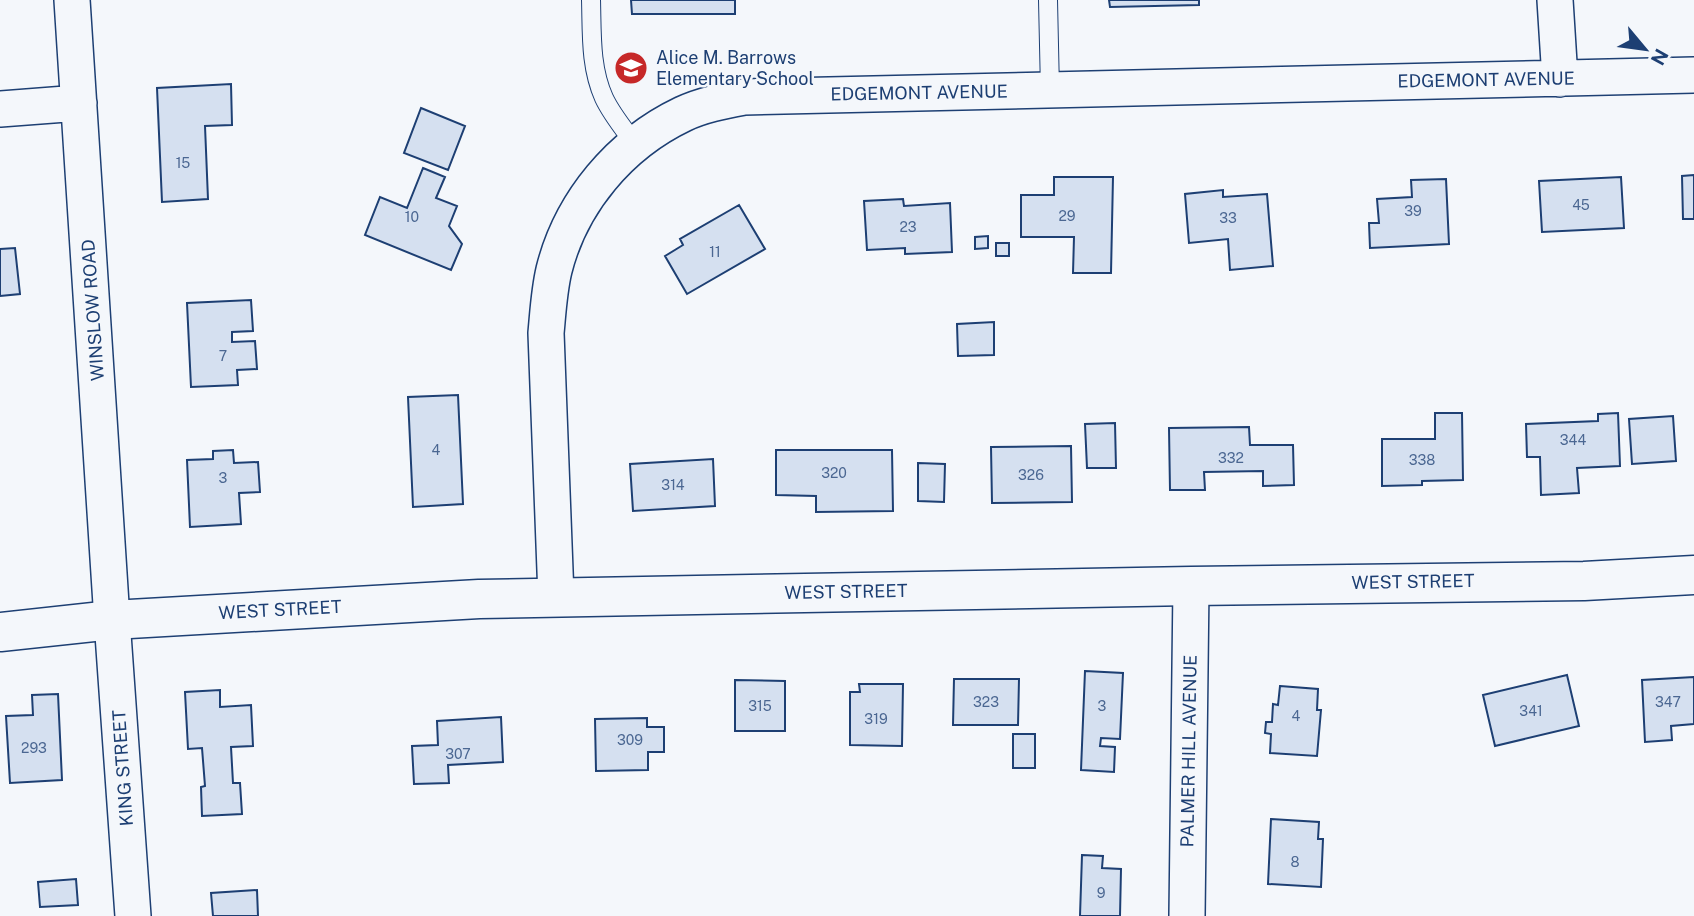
<svg xmlns="http://www.w3.org/2000/svg" width="1694" height="916" font-family="'Public Sans',sans-serif">
<style>
.building{fill:#d5e0f0;stroke:#1d3f73;stroke-width:2}
.lines{fill:none;stroke-linecap:round;stroke-linejoin:round}
.lane-casing{stroke:#1d3f73;stroke-width:20}
.street-casing{stroke:#1d3f73;stroke-width:38}
.secondary-casing{stroke:#1d3f73;stroke-width:41}
.lane{stroke:#f4f7fb;stroke-width:18}
.street{stroke:#f4f7fb;stroke-width:35}
.secondary{stroke:#f4f7fb;stroke-width:38}
.labels{text-anchor:middle;stroke-width:5;stroke-linejoin:round;paint-order:stroke}
.number-label{font-size:14px;fill:#4b6792}
.poi-label{font-size:18px;fill:#1d3f73;stroke:#f4f7fb;text-anchor:start}
.street-label{font-size:18px;fill:#1d3f73;stroke:#f4f7fb}
</style>
<rect width="100%" height="100%" fill="#f4f7fb"/>
<!-- building -->
<path class="building" d="M 631,0 L 735,0 L 735,14 L 632,14 Z
M 1109,0 L 1199,0 L 1199,5 L 1110,7 Z
M 231,84 L 232,125 L 205,126 L 208,199 L 162,202 L 157,88 Z
M 421,108 L 465,126 L 448,170 L 404,153 Z
M 423,168 L 445,177 L 436,198 L 457,206 L 449,226 L 462,244 L 451,270 L 365,235 L 380,197 L 407,208 Z
M 1694,175 L 1694,219 L 1683,219 L 1682,176 Z
M 1054,177 L 1113,177 L 1111,273 L 1073,273 L 1074,237 L 1021,237 L 1021,195 L 1054,195 Z
M 1621,177 L 1624,228 L 1542,232 L 1539,181 Z
M 1446,179 L 1449,244 L 1370,248 L 1369,223 L 1379,223 L 1377,199 L 1412,197 L 1411,180 Z
M 1223,190 L 1223,197 L 1267,194 L 1273,266 L 1230,270 L 1228,239 L 1189,243 L 1185,194 Z
M 903,199 L 904,206 L 950,203 L 952,252 L 905,254 L 905,248 L 867,250 L 864,201 Z
M 739,205 L 765,249 L 687,294 L 665,256 L 683,245 L 680,239 Z
M 988,236 L 988,248 L 975,249 L 975,237 Z
M 996,243 L 1009,243 L 1009,256 L 996,256 Z
M 15,248 L 20,294 L 0,296 L 0,249 Z
M 251,300 L 253,331 L 232,332 L 232,342 L 255,341 L 257,369 L 237,370 L 238,385 L 191,387 L 187,303 Z
M 994,322 L 994,355 L 958,356 L 957,324 Z
M 458,395 L 463,504 L 413,507 L 408,397 Z
M 1435,413 L 1462,413 L 1463,480 L 1422,481 L 1422,485 L 1382,486 L 1382,439 L 1435,439 Z
M 1618,413 L 1620,466 L 1577,468 L 1579,493 L 1541,495 L 1540,457 L 1527,457 L 1526,424 L 1598,421 L 1598,414 Z
M 1673,416 L 1676,461 L 1632,464 L 1629,419 Z
M 1115,423 L 1116,468 L 1087,468 L 1085,424 Z
M 1249,427 L 1250,445 L 1293,445 L 1294,485 L 1263,486 L 1263,471 L 1204,472 L 1205,490 L 1170,490 L 1169,428 Z
M 1071,446 L 1072,502 L 992,503 L 991,447 Z
M 233,450 L 234,463 L 258,462 L 260,492 L 239,493 L 241,524 L 190,527 L 187,460 L 213,459 L 213,451 Z
M 776,450 L 892,450 L 893,511 L 816,512 L 816,496 L 776,495 Z
M 713,459 L 715,506 L 633,511 L 630,464 Z
M 918,463 L 945,464 L 944,502 L 918,501 Z
M 1085,671 L 1123,673 L 1120,739 L 1101,738 L 1100,746 L 1115,747 L 1114,772 L 1081,770 Z
M 1567,675 L 1579,726 L 1495,746 L 1483,695 Z
M 1694,677 L 1694,724 L 1671,726 L 1672,740 L 1645,742 L 1642,680 Z
M 954,679 L 1019,679 L 1018,725 L 953,725 Z
M 735,680 L 785,681 L 785,731 L 735,731 Z
M 859,684 L 903,684 L 902,746 L 850,745 L 850,692 L 860,692 Z
M 1280,686 L 1318,689 L 1317,710 L 1321,710 L 1317,756 L 1270,753 L 1271,734 L 1265,733 L 1266,722 L 1272,722 L 1273,704 L 1278,705 Z
M 220,690 L 220,707 L 251,705 L 253,746 L 231,747 L 233,783 L 240,783 L 242,814 L 202,816 L 201,787 L 205,786 L 202,748 L 188,749 L 185,692 Z
M 58,694 L 62,780 L 10,783 L 6,716 L 33,715 L 32,695 Z
M 501,717 L 503,762 L 448,765 L 449,783 L 414,784 L 412,746 L 438,745 L 437,721 Z
M 647,718 L 647,727 L 664,727 L 664,752 L 648,752 L 648,770 L 596,771 L 595,719 Z
M 1013,734 L 1035,734 L 1035,768 L 1013,768 Z
M 1271,819 L 1319,822 L 1318,839 L 1323,839 L 1321,887 L 1268,884 Z
M 1082,855 L 1103,856 L 1102,868 L 1121,869 L 1120,916 L 1080,916 Z
M 76,879 L 78,905 L 40,907 L 38,882 Z
M 257,890 L 258,916 L 213,916 L 211,893 Z"/>
<g class="lines">
<defs>
<path id="lane" d="M 591,0 C 592,33 590,67 604,98 C 612,115 624,129 635,144
M 1048,0 L 1050,90"/>
<path id="street" d="M 72,0 L 112,620 L 133,916
M 1555,0 L 1560,79
M 0,109 L 79,103
M 556,597 L 546,333 C 548,312 549,291 554,270 C 571,202 620,144 683,114 C 702,105 723,101 744,97 L 1694,75
M 1187,916 L 1191,586"/>
<path id="secondary" d="M 0,632 L 112,620 L 479,599 L 1191,586 L 1584,581 L 1694,575"/>
</defs>
<!-- lane casing -->
<use href="#lane" class="lane-casing"/>
<!-- street casing -->
<use href="#street" class="street-casing"/>
<!-- secondary casing -->
<use href="#secondary" class="secondary-casing"/>
<!-- lane -->
<use href="#lane" class="lane"/>
<!-- street -->
<use href="#street" class="street"/>
<!-- secondary -->
<use href="#secondary" class="secondary"/>
</g>
<!-- icons -->
<defs>
<symbol id="school-disc" viewBox="-11 -11 22 22"><circle r="9.5" fill="#c62828" stroke="#f4f7fb"/><path d="M0-5L7-2L0 1L-7-2ZM-4 1L0 2.5L4 1V4Q0 6-4 4Z" fill="#fff"/></symbol>
</defs>
<g fill-rule="evenodd">
<use href="#school-disc" x="612" y="49" width="38" height="38"/>
</g>
<g class="labels">
<!-- number labels -->
<g class="number-label">
<text x="183" y="168">15</text>
<text x="1581" y="210">45</text>
<text x="1413" y="216">39</text>
<text x="1067" y="221">29</text>
<text x="412" y="222">10</text>
<text x="1228" y="223">33</text>
<text x="908" y="232">23</text>
<text x="715" y="257">11</text>
<text x="223" y="361">7</text>
<text x="1573" y="445">344</text>
<text x="436" y="455">4</text>
<text x="1231" y="463">332</text>
<text x="1422" y="465">338</text>
<text x="834" y="478">320</text>
<text x="1031" y="480">326</text>
<text x="223" y="483">3</text>
<text x="673" y="490">314</text>
<text x="986" y="707">323</text>
<text x="1668" y="707">347</text>
<text x="760" y="711">315</text>
<text x="1102" y="711">3</text>
<text x="1531" y="716">341</text>
<text x="1296" y="721">4</text>
<text x="876" y="724">319</text>
<text x="630" y="745">309</text>
<text x="34" y="753">293</text>
<text x="458" y="759">307</text>
<text x="1295" y="867">8</text>
<text x="1101" y="898">9</text>
</g>
<!-- poi labels -->
<g class="poi-label">
<text x="656" y="64">Alice M. Barrows<tspan x="656" dy="21">Elementary School</tspan></text>
</g>
<!-- street labels -->
<g class="street-label">
<text transform="translate(1486 80) rotate(-1)" y="6">EDGEMONT AVENUE</text>
<text transform="translate(919 93) rotate(-1)" y="6">EDGEMONT AVENUE</text>
<text transform="translate(93 310) rotate(-94)" y="6">WINSLOW ROAD</text>
<text transform="translate(1413 582) rotate(-1)" y="6">WEST STREET</text>
<text transform="translate(846 592) rotate(-1)" y="6">WEST STREET</text>
<text transform="translate(280 610) rotate(-3)" y="6">WEST STREET</text>
<text transform="translate(1189 751) rotate(-89)" y="6">PALMER HILL AVENUE</text>
<text transform="translate(123 768) rotate(-94)" y="6">KING STREET</text>
</g>
</g>
<!-- north arrow -->
<g transform="translate(1645 49) rotate(119)" stroke="#f4f7fb" stroke-width="5" paint-order="stroke">
<path d="M0-5L12 26L0 18L-12 26Z" fill="#1d3f73"/>
<text y="-10" font-size="19" font-weight="bold" text-anchor="middle" fill="#1d3f73">N</text>
</g>
</svg>
